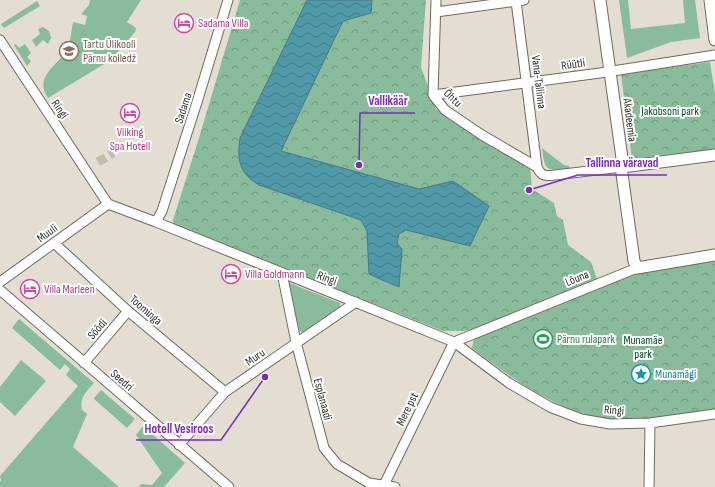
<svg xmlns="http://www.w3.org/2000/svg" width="715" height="487" font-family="'Sofia Sans Condensed',sans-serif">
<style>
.grass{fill:#88bc9a}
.park{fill:url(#park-crowns)}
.water{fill:url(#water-waves);stroke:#477a83}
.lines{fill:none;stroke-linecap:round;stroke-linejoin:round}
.minor-tunnel{stroke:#c1bcb1;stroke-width:9;stroke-dasharray:9 4.5;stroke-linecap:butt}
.minor-casing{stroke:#6f6a5f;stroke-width:11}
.tertiary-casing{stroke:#6f6a5f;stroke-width:13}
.minor{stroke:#fff;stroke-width:9}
.tertiary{stroke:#fff;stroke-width:11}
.labels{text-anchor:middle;stroke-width:4;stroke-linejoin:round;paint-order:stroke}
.hotel-label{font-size:12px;fill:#b23c85;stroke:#fff;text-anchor:start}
.education-label{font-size:12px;fill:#785e54;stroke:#fff;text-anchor:start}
.street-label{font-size:12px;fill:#34322d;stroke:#fff}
.park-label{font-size:12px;fill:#084c2b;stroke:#fff}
.leisure-label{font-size:12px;fill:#27864d;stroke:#fff;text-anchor:start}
.culture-label{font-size:12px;fill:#0d838f;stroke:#fff;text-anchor:start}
.leader{fill:none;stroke:#7b2cbf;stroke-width:1.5}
.callout-dot{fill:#7b2cbf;stroke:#fff;stroke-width:1.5}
.callout-label{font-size:13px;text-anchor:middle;font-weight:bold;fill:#7b2cbf;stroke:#fff;stroke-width:4;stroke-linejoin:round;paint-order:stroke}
</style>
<defs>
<pattern id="park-crowns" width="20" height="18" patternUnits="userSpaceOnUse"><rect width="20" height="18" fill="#88bc9a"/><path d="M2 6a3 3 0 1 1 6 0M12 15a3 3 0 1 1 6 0" fill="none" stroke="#70997e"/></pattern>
<pattern id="water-waves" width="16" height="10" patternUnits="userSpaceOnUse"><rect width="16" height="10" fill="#4f99a8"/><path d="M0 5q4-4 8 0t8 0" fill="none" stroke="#427d89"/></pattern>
</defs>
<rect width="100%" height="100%" fill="#e4ded2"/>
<!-- grass -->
<path class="grass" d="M 90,0 L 141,0 L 127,22 L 136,28 L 135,32 L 111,60 L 48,98 C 33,77 58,65 67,50 C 71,42 71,31 73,22 L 85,25 L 87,16 L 81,14 L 89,5 Z
M 619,0 L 628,0 L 631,29 L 685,23 L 683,0 L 695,0 L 700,38 L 671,42 L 627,58 Z
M 37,1 L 40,6 L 4,28 L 1,24 Z
M 43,27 L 49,31 L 51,38 L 48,44 L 43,40 L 36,47 L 32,40 L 40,34 L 38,29 Z
M 16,44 L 19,48 L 25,44 L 31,53 L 27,57 L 31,61 L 27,66 L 14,45 Z
M 542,148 L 564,165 L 569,166 L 570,168 C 546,171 545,172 542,148 Z
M 287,282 L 340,303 L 340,307 L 303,333 L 299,330 Z
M 19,319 L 94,383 C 86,392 79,398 82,410 L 87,414 L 73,447 L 119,487 L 0,487 L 0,482 L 1,480 L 0,476 L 78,386 L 66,375 L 70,369 L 65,364 L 60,370 L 12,328 Z
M 21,360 L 46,381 L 15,416 L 0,402 L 0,387 Z
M 101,390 L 135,419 L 127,428 L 94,399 L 94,398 Z
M 143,426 L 185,463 L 164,487 L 139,487 L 141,484 L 152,485 L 162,473 L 136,435 Z"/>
<!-- park -->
<path class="park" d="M 240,0 L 426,0 L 421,67 L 436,109 L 455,123 L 530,167 L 532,189 L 554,203 L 557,216 L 563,220 L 568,245 L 591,262 L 597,279 L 477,328 L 464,331 L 443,331 L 176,226 L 173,223 L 173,220 L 199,138 Z
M 710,62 L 715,94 L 715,149 L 632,159 L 621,74 Z
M 715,261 L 715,409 C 684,414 652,421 621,421 C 611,421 600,418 591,416 C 545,403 509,376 472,348 L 474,338 L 636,273 Z"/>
<!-- water -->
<path class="water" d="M 307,0 L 372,0 L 371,13 L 343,21 L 281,151 L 419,189 L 453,181 L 489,206 L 470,246 L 406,230 L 399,234 L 397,243 L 402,249 L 399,287 L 380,279 L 369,274 L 367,231 L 361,220 L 259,185 C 239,173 237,160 240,138 Z"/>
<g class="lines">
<!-- minor-tunnel -->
<path class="minor-tunnel" d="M 98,162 L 113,153"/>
<defs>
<path id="minor" d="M 436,0 L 433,95 L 445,110 L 482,135 L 537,167
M 516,1 L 537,167 C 542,177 545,176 555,175 L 622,167
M 436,12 L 524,0
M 0,40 L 108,204 L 156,222 L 454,342 L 509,383 L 550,407 L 581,419 L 610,424 L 650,423 L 715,414
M 433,95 L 600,73 L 715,55
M 156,222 L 162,211 L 198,99 L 228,0
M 54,243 L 128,311 L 225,392
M 282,273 L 296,342 L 324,448 L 337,464 L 369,483 L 395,487
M 0,282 L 108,204
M 0,290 L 229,487
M 84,363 L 128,311
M 179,445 L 225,392 L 356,302
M 383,487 L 454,342 L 637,268
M 649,487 L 650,423"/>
<path id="tertiary" d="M 600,0 L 622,158 L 622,174 L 634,261 L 637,268 L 715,255
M 710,0 L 715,40
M 622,167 L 715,155"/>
</defs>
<!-- minor casing -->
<use href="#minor" class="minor-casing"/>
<!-- tertiary casing -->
<use href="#tertiary" class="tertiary-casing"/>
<!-- minor -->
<use href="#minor" class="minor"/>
<!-- tertiary -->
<use href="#tertiary" class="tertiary"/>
</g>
<!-- icons -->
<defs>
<symbol id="hotel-ring" viewBox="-11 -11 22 22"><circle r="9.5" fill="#fff" stroke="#d1479c" stroke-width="1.5"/><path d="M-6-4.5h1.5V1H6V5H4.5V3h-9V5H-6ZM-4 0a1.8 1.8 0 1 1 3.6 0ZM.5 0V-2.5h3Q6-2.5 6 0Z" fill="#d1479c"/></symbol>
<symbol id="university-ring" viewBox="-11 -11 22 22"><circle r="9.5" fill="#fff" stroke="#8d6e63" stroke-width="1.5"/><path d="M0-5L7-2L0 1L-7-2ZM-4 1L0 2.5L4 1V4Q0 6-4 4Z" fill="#8d6e63"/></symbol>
<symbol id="stadium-ring" viewBox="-11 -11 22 22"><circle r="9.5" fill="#fff" stroke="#2e9e5b" stroke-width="1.5"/><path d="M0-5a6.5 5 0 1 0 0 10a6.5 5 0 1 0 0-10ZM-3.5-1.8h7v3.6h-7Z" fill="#2e9e5b"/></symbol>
<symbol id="sight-ring" viewBox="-11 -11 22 22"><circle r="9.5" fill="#fff" stroke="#0f9aa8" stroke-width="1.5"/><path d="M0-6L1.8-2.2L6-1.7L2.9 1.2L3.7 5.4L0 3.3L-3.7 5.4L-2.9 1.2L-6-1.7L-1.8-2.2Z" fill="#0f9aa8"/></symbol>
</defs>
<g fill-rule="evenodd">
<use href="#hotel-ring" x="173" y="12" width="22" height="22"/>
<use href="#university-ring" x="58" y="40" width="22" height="22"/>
<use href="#hotel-ring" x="119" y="102" width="22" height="22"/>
<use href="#hotel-ring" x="220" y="263" width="22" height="22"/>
<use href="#hotel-ring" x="19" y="278" width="22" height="22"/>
<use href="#stadium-ring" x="532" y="328" width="22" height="22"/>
<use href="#sight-ring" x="630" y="363" width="22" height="22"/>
</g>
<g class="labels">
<!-- hotel labels -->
<g class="hotel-label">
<text x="198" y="27">Sadama Villa</text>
<text x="130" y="136" text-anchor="middle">Viiking<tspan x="130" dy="14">Spa Hotell</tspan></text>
<text x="245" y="278">Villa Goldmann</text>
<text x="44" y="293">Villa Marleen</text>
</g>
<!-- education labels -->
<g class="education-label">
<text x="83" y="48">Tartu Ülikooli<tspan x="83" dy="14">Pärnu kolledž</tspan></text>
</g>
<!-- street labels -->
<g class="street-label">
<text transform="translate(573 64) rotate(-8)" y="4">Rüütli</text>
<text transform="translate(539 82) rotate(83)" y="4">Vana-Tallinna</text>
<text transform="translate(453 98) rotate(44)" y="4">Õhtu</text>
<text transform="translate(183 108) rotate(-72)" y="4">Sadama</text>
<text transform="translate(60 109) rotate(56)" y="4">Ringi</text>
<text transform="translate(630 120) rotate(83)" y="4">Akadeemia</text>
<text transform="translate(47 233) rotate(-36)" y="4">Muuli</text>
<text transform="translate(327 278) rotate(21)" y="4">Ringi</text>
<text transform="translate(577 278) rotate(-22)" y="4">Lõuna</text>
<text transform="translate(146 310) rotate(41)" y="4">Toominga</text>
<text transform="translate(97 329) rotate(-49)" y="4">Söödi</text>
<text transform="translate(255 357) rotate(-35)" y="4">Muru</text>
<text transform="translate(122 380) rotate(41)" y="4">Seedri</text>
<text transform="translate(323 399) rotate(75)" y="4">Esplanaadi</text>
<text transform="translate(407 409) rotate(-64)" y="4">Mere pst</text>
<text transform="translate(614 410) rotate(4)" y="4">Ringi</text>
</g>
<!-- park labels -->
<g class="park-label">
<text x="670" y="115">Jakobsoni park</text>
<text x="643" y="344">Munamäe<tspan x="643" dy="14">park</tspan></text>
</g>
<!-- leisure labels -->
<g class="leisure-label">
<text x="557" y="343">Pärnu rulapark</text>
</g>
<!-- culture labels -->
<g class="culture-label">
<text x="655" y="378">Munamägi</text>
</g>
</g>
<!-- callouts -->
<path class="leader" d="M359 165L360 113H415M529 190L578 175H667M265 377L221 440H136"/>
<g class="callout-dot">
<circle cx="359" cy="165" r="4"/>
<circle cx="529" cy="190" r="4"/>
<circle cx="265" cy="377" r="4"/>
</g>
<g class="callout-label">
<text x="388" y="105">Vallikäär</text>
<text x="622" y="167">Tallinna väravad</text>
<text x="179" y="433">Hotell Vesiroos</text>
</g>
</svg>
